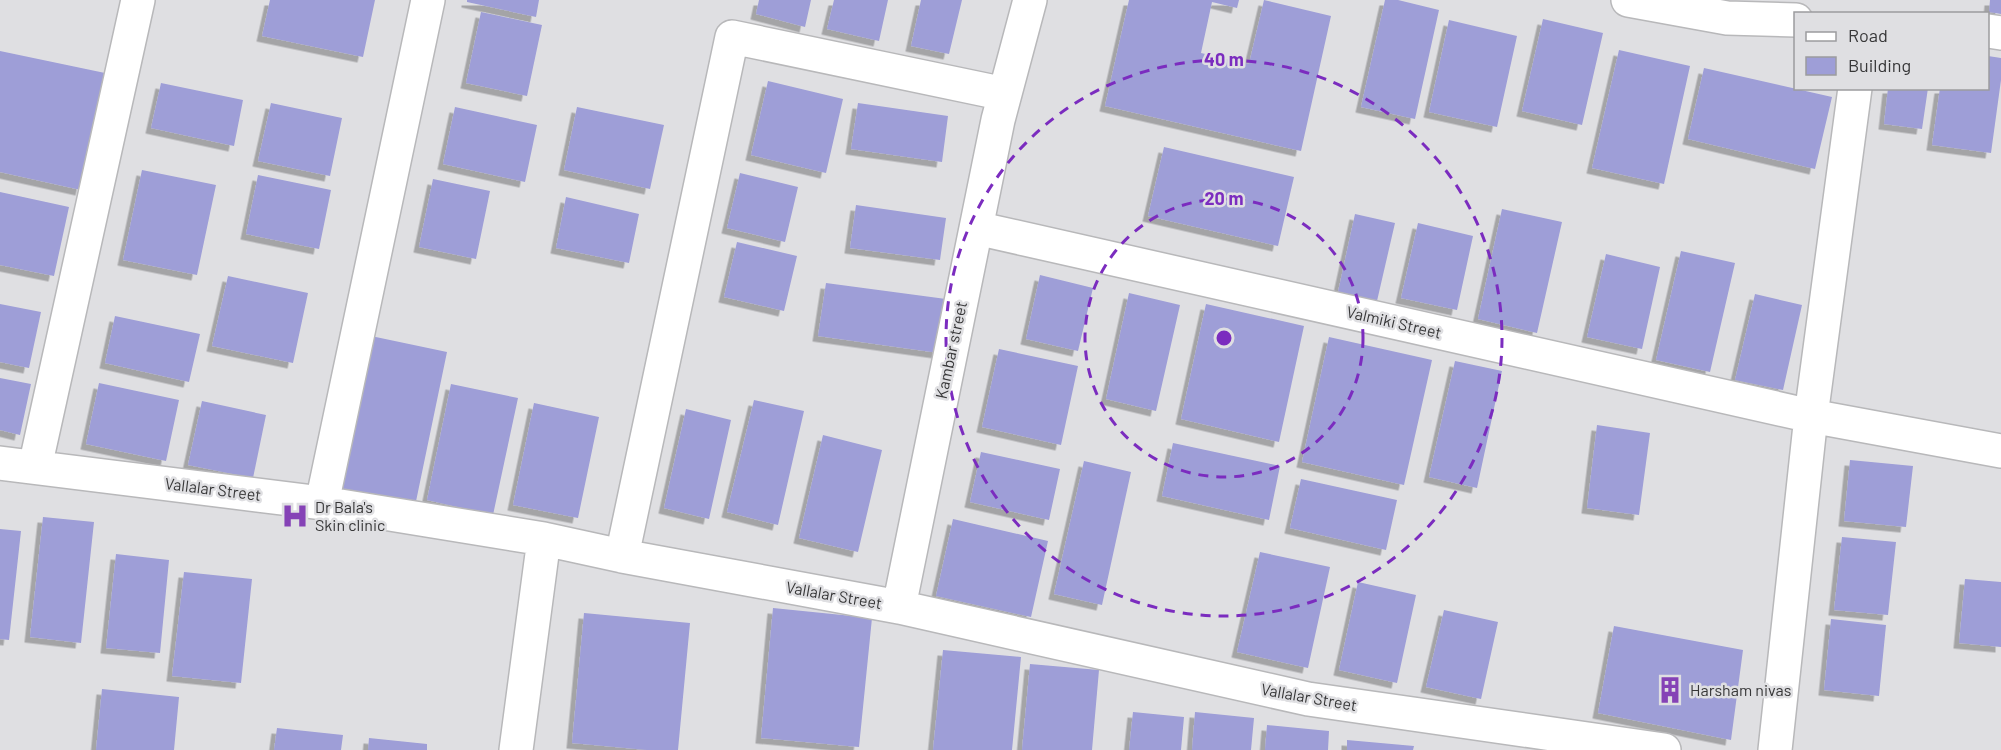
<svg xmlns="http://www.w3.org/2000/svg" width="2001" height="750" font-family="Barlow,sans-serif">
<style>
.building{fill:#9e9ed7;filter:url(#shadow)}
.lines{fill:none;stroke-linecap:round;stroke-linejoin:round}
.minor-casing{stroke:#b8b8ba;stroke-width:36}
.minor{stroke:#fff;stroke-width:33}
.ring{fill:none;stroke:#7b2cbf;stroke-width:3;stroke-dasharray:10 8}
.labels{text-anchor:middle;stroke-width:5;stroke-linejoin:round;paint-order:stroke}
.street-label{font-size:16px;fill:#373738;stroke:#dfdfe2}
.poi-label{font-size:16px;fill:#373738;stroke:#dfdfe2;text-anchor:start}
.centre{fill:#7b2cbf;stroke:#dfdfe2;stroke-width:3}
.ring-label{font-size:18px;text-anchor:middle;font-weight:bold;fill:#7b2cbf;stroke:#dfdfe2;stroke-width:5;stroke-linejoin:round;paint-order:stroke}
</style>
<defs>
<filter id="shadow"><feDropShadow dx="-5.5" dy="5.5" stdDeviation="0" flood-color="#0004"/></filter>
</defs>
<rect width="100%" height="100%" fill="#dfdfe2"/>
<!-- building -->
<path class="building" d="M 270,0 L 375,0 L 363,57 L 262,36 Z
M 467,0 L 539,0 L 536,17 L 467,2 Z
M 759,0 L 811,0 L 805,27 L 756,14 Z
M 834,0 L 888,0 L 879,41 L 827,29 Z
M 921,0 L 962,0 L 949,54 L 911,46 Z
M 1129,0 L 1239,0 L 1237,8 L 1212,2 L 1201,53 L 1249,64 L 1264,0 L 1331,16 L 1301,151 L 1105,106 Z
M 1385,0 L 1398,0 L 1439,10 L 1415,119 L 1361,107 Z
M 1990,0 L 2001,0 L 2001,14 L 1989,12 Z
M 481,12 L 542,25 L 527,96 L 466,83 Z
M 1543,19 L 1603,33 L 1582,125 L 1522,111 Z
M 1449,20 L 1517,36 L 1497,127 L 1429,112 Z
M 1619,50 L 1690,66 L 1664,184 L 1592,168 Z
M 0,51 L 105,73 L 81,190 L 0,172 Z
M 1988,56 L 2001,58 L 2001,80 L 1991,153 L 1932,145 L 1940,88 L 1988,88 Z
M 1704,68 L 1832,97 L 1815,169 L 1688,139 Z
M 768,81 L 843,99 L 826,173 L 751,155 Z
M 161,83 L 243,100 L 234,146 L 151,128 Z
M 1888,88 L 1928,88 L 1922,129 L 1884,124 Z
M 271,103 L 342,118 L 330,176 L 258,161 Z
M 858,103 L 948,116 L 942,162 L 851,149 Z
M 455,107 L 537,125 L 525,182 L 443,164 Z
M 577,107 L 664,125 L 650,189 L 564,170 Z
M 1164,147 L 1294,177 L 1278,246 L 1148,216 Z
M 142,170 L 216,185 L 197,275 L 123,260 Z
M 740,173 L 798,187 L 785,242 L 727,228 Z
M 258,175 L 331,190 L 319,249 L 246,234 Z
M 433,179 L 490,191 L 476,259 L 419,247 Z
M 0,192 L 69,207 L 54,276 L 0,265 Z
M 566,197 L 639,214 L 629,263 L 556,248 Z
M 856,205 L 946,218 L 940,260 L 850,248 Z
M 1502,209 L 1562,222 L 1537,333 L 1478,319 Z
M 1355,214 L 1395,223 L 1377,301 L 1338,292 Z
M 1418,223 L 1473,236 L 1457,310 L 1401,298 Z
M 737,242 L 797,256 L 784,311 L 724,297 Z
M 1681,251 L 1735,263 L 1710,372 L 1656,360 Z
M 1606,254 L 1660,267 L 1642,349 L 1587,337 Z
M 1040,275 L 1093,288 L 1078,351 L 1026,339 Z
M 228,276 L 308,293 L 293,363 L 212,346 Z
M 826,283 L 946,299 L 939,353 L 818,336 Z
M 1129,293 L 1180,305 L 1156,411 L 1106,399 Z
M 1755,294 L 1802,305 L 1783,390 L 1735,380 Z
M 0,304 L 41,312 L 29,368 L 0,362 Z
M 1206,304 L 1304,326 L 1279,442 L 1181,419 Z
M 115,316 L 200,334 L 189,382 L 105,363 Z
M 371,336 L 447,352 L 414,511 L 338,495 Z
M 1329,337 L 1432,360 L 1404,485 L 1302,462 Z
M 999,349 L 1078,366 L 1061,445 L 982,427 Z
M 1455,361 L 1502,371 L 1477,488 L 1429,477 Z
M 0,378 L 31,384 L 20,435 L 0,430 Z
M 99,383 L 179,400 L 166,461 L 86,444 Z
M 451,384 L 518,398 L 493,515 L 427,500 Z
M 754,400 L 804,411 L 778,525 L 727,512 Z
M 202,401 L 266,415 L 253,478 L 188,465 Z
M 534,403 L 599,417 L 578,518 L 513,505 Z
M 686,409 L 731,420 L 709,519 L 664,508 Z
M 1597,425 L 1650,433 L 1639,515 L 1587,508 Z
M 823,435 L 882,450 L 858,552 L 799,538 Z
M 1173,443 L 1280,466 L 1269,520 L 1162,496 Z
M 981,452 L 1060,469 L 1049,520 L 970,502 Z
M 1850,460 L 1913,466 L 1906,527 L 1844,521 Z
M 1084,461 L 1131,472 L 1102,605 L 1054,594 Z
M 1301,479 L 1397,500 L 1386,550 L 1290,528 Z
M 43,517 L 94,522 L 81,643 L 30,637 Z
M 953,519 L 1048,541 L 1031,617 L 936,596 Z
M 0,529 L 21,531 L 9,640 L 0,639 Z
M 1842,537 L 1896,542 L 1888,615 L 1834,610 Z
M 1260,552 L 1330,567 L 1308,668 L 1237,652 Z
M 116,554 L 169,560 L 160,653 L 106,648 Z
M 184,572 L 252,579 L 241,683 L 172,676 Z
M 1965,579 L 2001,582 L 2001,647 L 1959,643 Z
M 1358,582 L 1416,595 L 1397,683 L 1339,670 Z
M 773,608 L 872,618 L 859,747 L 761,738 Z
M 1444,610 L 1498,622 L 1481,699 L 1426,687 Z
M 584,613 L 690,623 L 678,750 L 647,750 L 572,743 Z
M 1831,619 L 1886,625 L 1879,696 L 1824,690 Z
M 1614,626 L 1743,650 L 1731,740 L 1598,713 Z
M 943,650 L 1021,657 L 1012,750 L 933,750 Z
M 1030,664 L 1099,670 L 1092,750 L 1022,750 Z
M 102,689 L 179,697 L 174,750 L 96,750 Z
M 1133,712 L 1184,717 L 1181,750 L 1129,750 Z
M 1195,712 L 1254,718 L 1251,750 L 1192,750 Z
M 1267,725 L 1329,731 L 1328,750 L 1265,750 Z
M 277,728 L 343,735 L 341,750 L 274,750 Z
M 369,738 L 427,744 L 427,750 L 368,750 Z
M 1347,740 L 1414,746 L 1413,750 L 1347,750 Z"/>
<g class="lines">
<defs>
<path id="minor" d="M 1628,0 L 1727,18 L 1796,20
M 1988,31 L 2001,33
M 976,228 L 1811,416 L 2001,451
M 0,463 L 322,503 L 544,539 L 622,556 L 899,607 L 1308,699 L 1664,750
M 35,467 L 138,0
M 322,503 L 428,0
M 622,556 L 732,37 L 1005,94
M 899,607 L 998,120 L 1030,0
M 516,750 L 544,539
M 1775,750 L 1811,416 L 1855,88"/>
</defs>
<!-- minor casing -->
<use href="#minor" class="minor-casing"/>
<!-- minor -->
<use href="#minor" class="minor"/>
</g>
<!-- distance rings -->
<g class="ring">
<circle cx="1224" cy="338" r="139"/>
<circle cx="1224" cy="338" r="278"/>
</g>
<!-- icons -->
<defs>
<symbol id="hospital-bare" viewBox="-9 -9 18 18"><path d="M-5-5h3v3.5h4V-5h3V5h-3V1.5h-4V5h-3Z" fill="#8542b6" stroke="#dfdfe2" stroke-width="2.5" paint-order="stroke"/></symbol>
<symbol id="building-bare" viewBox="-9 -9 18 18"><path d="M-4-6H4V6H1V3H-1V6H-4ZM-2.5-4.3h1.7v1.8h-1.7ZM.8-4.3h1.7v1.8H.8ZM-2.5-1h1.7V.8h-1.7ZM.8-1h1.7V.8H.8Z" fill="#8542b6" stroke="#dfdfe2" stroke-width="2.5" paint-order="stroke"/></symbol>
</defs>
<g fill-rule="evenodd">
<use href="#hospital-bare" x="276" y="497" width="38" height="38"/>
<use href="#building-bare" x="1651" y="671" width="38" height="38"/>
</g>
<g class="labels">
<!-- street labels -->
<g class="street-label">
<text transform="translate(1394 322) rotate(13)" y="6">Valmiki Street</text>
<text transform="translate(951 350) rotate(-78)" y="6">Kambar street</text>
<text transform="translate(213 489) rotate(7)" y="6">Vallalar Street</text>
<text transform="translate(834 595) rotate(10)" y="6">Vallalar Street</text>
<text transform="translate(1309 697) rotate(10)" y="6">Vallalar Street</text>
</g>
<!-- poi labels -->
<g class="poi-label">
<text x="315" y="513">Dr Bala's<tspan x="315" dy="18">Skin clinic</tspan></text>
<text x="1690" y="696">Harsham nivas</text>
</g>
</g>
<circle cx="1224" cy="338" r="9" class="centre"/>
<g class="ring-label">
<text x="1224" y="66">40 m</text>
<text x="1224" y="205">20 m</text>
</g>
<!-- legend -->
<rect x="1794" y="12" width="195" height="78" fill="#dfdfe2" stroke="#9c9c9e" stroke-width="1.5"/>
<rect x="1806" y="32" width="30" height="9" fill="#ffffff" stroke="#9c9c9e" stroke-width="1.5"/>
<text x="1848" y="42" font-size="18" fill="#373738">Road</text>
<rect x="1806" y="57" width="30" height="18" fill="#9e9ed7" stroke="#9c9c9e" stroke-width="1.5"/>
<text x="1848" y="72" font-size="18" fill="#373738">Building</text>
</svg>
